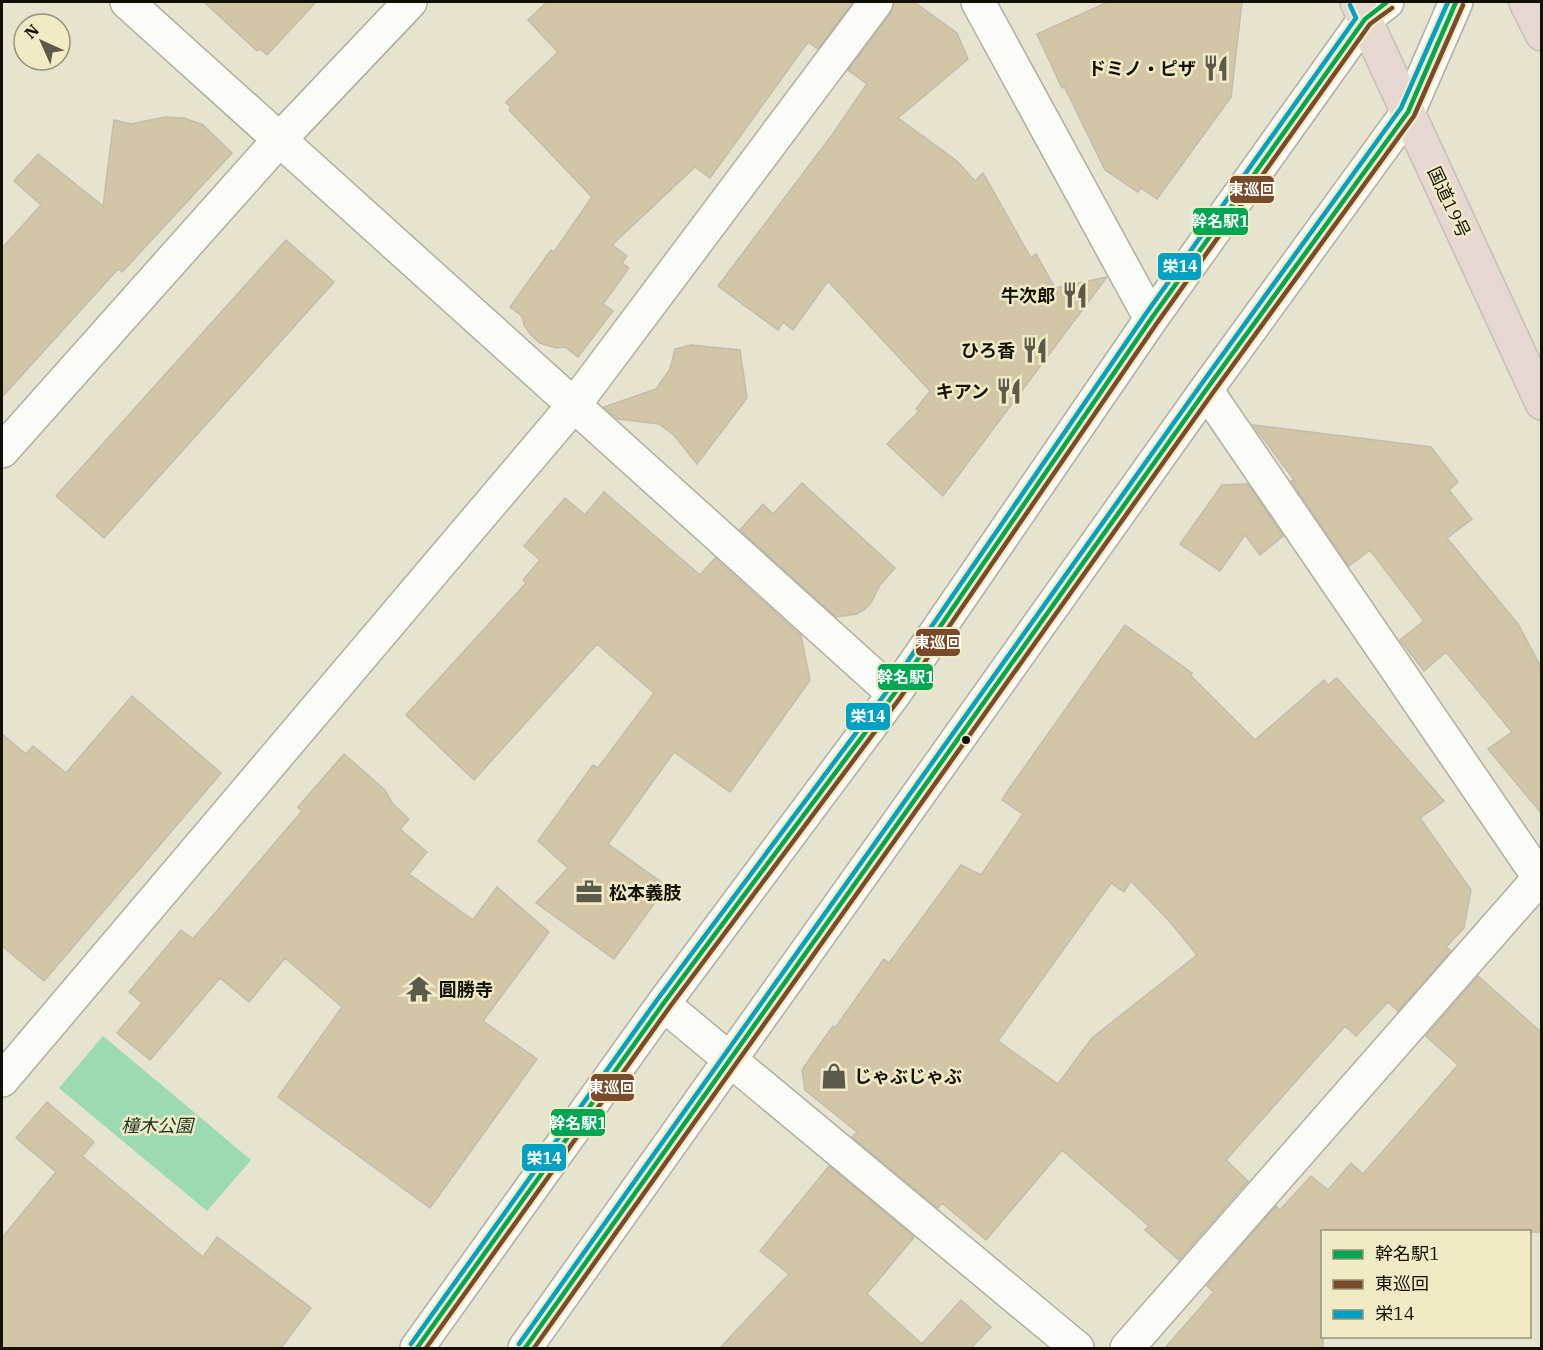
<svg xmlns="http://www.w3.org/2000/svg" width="1543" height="1350" font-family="'IBM Plex Serif','Noto Sans JP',serif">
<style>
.green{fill:#9bdab3}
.building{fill:#d3c6a6;stroke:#c1bcad;stroke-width:1.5;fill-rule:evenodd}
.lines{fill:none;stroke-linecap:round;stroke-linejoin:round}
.minor-casing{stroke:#b0ae9e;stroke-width:36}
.highway-casing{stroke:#c2c0b7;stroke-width:36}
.minor{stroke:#fbfbf8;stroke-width:33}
.highway{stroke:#e6d8d1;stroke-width:33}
.bus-1-casing{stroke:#f0ebc5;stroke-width:9}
.bus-2-casing{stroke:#f0ebc5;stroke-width:9}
.bus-3-casing{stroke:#f0ebc5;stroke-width:9}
.bus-1{stroke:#00a651;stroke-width:4.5}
.bus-2{stroke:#7a4b2a;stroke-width:4.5}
.bus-3{stroke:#01a1c4;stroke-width:4.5}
.bus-dot{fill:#121004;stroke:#f0ebc5;stroke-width:2}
.labels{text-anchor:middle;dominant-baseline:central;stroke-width:5;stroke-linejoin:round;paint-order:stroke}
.poi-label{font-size:18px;font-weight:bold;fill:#121004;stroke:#f0ebc5;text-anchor:end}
.street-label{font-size:18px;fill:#121004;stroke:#f0ebc5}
.park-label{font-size:18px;font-style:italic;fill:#1c3227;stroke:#f0ebc5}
.line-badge{stroke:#f0ebc5;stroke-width:2}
.badge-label{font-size:16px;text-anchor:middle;font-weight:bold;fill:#fff}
</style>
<rect width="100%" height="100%" fill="#e6e3cf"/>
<!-- green -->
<path class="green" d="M 103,1036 L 251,1160 L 207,1211 L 59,1088 Z"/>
<!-- building -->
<path class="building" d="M 204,2 L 316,2 L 267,55 L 260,49 L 257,51 Z
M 547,2 L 853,2 L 818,49 L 808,42 L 710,178 L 695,167 L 612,245 L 627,256 L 622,263 L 629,268 L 603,304 L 613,311 L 578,357 L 565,347 L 556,348 L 540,343 L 531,335 L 524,325 L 522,316 L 510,307 L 551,250 L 554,252 L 592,197 L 509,110 L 511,108 L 506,102 L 558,52 L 528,20 Z
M 894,2 L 914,2 L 957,33 L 968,59 L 898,118 L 957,161 L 975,181 L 983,173 L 1031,258 L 1036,254 L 1055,288 L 1107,277 L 943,496 L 887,444 L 919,411 L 916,409 L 930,391 L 828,281 L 793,330 L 783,322 L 778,330 L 718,286 L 832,135 L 867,84 L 848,70 L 891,13 Z
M 1108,2 L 1242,2 L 1231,97 L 1157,199 L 1141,188 L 1138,192 L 1105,170 L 1064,86 L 1062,88 L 1037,34 Z
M 165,117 L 184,118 L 203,125 L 232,153 L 122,272 L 118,269 L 2,397 L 2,248 L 41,205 L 14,181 L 38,154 L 103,206 L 114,120 L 131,124 Z
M 286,240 L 334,282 L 104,538 L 56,496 Z
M 691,345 L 740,350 L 747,398 L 697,464 L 674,435 L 659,424 L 618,419 L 604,407 L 656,389 L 670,369 L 675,349 Z
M 1253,425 L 1431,447 L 1458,482 L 1449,490 L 1472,519 L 1447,538 L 1518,624 L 1542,669 L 1542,814 L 1488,749 L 1512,732 L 1446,652 L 1424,671 L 1400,640 L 1424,621 L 1370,550 L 1349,566 L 1291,481 L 1295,481 Z
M 802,483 L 895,568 L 880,585 L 871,603 L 864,610 L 856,614 L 836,617 L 740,530 L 763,504 L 773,514 Z
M 1248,484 L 1283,536 L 1260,555 L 1245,535 L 1220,571 L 1180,544 L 1222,485 Z
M 604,492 L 700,575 L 715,558 L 801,636 L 810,680 L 730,792 L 674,752 L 608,844 L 667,886 L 614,959 L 536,903 L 568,868 L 538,841 L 593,765 L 598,768 L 654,693 L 597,644 L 474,780 L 406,715 L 526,583 L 523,580 L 540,560 L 524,546 L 565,498 L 585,515 Z
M 1125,625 L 1192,673 L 1191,676 L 1255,740 L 1324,680 L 1328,685 L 1337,678 L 1444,801 L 1420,818 L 1471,890 L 1464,928 L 1446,947 L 1451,951 L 1398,1011 L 1388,1002 L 1356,1036 L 1345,1026 L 1226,1160 L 1248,1181 L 1179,1260 L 1145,1230 L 1149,1226 L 1062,1150 L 986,1240 L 942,1203 L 938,1208 L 852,1137 L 857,1132 L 805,1090 L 802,1070 L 833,1026 L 835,1028 L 884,959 L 889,963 L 961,865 L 981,875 L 1023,814 L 1002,800 L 1009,789 ZM 1131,881 L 1171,923 L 1197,955 L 1092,1038 L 1058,1084 L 998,1041 L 1111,883 L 1124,892 Z
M 132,696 L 221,773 L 44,981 L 2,946 L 2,734 L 26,754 L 33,746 L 66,773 Z
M 344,754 L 385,790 L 393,804 L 409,819 L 400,829 L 427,852 L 409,874 L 473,920 L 497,887 L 549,932 L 483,1021 L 537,1059 L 430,1208 L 278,1097 L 342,1007 L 285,958 L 249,1002 L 220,978 L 150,1060 L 117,1033 L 142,1003 L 129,992 L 181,930 L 193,939 L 302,811 L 298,807 Z
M 1478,976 L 1542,1033 L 1542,1232 L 1323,1232 L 1323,1348 L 1165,1348 L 1214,1292 L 1207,1286 L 1276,1206 L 1280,1210 L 1311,1176 L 1328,1190 L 1351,1163 L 1363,1174 L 1458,1065 L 1426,1036 Z
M 47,1102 L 94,1142 L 82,1156 L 203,1257 L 217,1237 L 311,1308 L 281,1348 L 2,1348 L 2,1238 L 56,1172 L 16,1138 Z
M 829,1166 L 914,1237 L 867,1294 L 922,1344 L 961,1300 L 991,1327 L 971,1348 L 720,1348 L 789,1274 L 760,1251 Z"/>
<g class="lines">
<!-- minor casing -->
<g class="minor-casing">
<path id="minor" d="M 127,2 L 894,694
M 978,2 L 1151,319
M 1206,390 L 1539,877
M 2,451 L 279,140 L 410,2
M 663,1004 L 1077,1348
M 2,1080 L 574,405 L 876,2
M 417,1348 L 663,1004 L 894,694 L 1151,319 L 1365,19 L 1387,2
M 525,1348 L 1206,390 L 1408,112 L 1456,2
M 1127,1348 L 1542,875"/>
</g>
<!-- highway casing -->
<g class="highway-casing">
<path id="highway" d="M 1357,2 L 1542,403
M 1526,2 L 1542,34"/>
</g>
<!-- minor -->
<use href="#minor" class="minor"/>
<!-- highway -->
<use href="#highway" class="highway"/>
<!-- bus-1 casing -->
<g class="bus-1-casing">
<path id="bus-1" d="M 417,1348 L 663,1004 L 894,694 L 1151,319 L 1365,19 L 1387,2
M 525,1348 L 1206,390 L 1408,112 L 1456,2"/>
</g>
<!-- bus-2 casing -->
<g class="bus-2-casing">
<path id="bus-2" d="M 426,1348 L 669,1008 L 900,698 L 1157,323 L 1370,24 L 1392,8
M 534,1348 L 1212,394 L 1414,116 L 1463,5"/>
</g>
<!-- bus-3 casing -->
<g class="bus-3-casing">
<path id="bus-3" d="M 411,1344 L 657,1000 L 888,690 L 1145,315 L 1356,18 L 1350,5
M 519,1344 L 1200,386 L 1401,108 L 1448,2"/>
</g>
<!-- bus-1 -->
<use href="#bus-1" class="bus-1"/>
<!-- bus-2 -->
<use href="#bus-2" class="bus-2"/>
<!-- bus-3 -->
<use href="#bus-3" class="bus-3"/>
</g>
<!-- icons -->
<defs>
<g id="restaurant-bare" transform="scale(2.07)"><path d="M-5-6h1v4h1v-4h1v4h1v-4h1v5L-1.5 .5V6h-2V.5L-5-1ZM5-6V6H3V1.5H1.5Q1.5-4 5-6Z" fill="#5c5a4b" stroke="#f0ebc5" stroke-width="2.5" paint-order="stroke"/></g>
<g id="office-bare" transform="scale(2.07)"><path d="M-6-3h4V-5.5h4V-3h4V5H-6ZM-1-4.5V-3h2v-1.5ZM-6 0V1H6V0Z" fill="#5c5a4b" stroke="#f0ebc5" stroke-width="2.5" paint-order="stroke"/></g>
<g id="temple-bare" transform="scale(2.07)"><path d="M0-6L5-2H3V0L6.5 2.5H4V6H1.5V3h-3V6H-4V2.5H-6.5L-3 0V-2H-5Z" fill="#5c5a4b" stroke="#f0ebc5" stroke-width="2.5" paint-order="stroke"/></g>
<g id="shop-bare" transform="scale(2.07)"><path d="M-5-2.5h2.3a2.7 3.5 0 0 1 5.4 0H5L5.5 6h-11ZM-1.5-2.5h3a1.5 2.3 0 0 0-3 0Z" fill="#5c5a4b" stroke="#f0ebc5" stroke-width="2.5" paint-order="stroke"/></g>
</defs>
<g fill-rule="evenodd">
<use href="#restaurant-bare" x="1216" y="68"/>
<use href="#restaurant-bare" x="1075" y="295"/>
<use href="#restaurant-bare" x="1035" y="350"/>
<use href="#restaurant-bare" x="1009" y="391"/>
<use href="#office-bare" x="589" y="892"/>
<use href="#temple-bare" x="419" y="989"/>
<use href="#shop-bare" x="834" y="1076"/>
</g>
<!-- markers -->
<circle class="bus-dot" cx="966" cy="740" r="5"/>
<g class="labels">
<!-- poi labels -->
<g class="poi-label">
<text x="1196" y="68">ドミノ・ピザ</text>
<text x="1055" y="295">牛次郎</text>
<text x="1015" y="350">ひろ香</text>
<text x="989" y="391">キアン</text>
<text x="609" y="892" text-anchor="start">松本義肢</text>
<text x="439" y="989" text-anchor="start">圓勝寺</text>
<text x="854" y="1076" text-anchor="start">じゃぶじゃぶ</text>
</g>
<!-- street labels -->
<g class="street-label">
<text transform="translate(1449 202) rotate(65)">国道19号</text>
</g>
<!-- park labels -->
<g class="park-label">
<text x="157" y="1125">橦木公園</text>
</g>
</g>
<g class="line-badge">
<rect x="1229" y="175" width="46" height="29" rx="6" fill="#7a4b2a"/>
<rect x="1192" y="207" width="57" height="29" rx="6" fill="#00a651"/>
<rect x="1157" y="252" width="45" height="29" rx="6" fill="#01a1c4"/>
<rect x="915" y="628" width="46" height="29" rx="6" fill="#7a4b2a"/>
<rect x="877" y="663" width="57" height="28" rx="6" fill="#00a651"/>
<rect x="845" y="702" width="46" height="29" rx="6" fill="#01a1c4"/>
<rect x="590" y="1073" width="45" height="29" rx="6" fill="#7a4b2a"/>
<rect x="550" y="1108" width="56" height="29" rx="6" fill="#00a651"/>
<rect x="521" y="1143" width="46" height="29" rx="6" fill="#01a1c4"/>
</g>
<g class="badge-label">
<text x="1252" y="195">東巡回</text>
<text x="1220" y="227">幹名駅1</text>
<text x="1180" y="272">栄14</text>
<text x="938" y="648">東巡回</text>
<text x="906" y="683">幹名駅1</text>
<text x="868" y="722">栄14</text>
<text x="612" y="1093">東巡回</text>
<text x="578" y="1129">幹名駅1</text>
<text x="544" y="1164">栄14</text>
</g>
<!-- border -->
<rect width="1543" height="1350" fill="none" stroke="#121004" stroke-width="6"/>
<!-- legend -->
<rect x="1321" y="1230" width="210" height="108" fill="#f0ebc5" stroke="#979378" stroke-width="1.5"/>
<rect x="1333" y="1250" width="30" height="9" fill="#00a651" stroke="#979378" stroke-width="1.5"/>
<text x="1375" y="1260" font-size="18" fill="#121004">幹名駅1</text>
<rect x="1333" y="1280" width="30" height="9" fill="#7a4b2a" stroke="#979378" stroke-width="1.5"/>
<text x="1375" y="1290" font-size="18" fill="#121004">東巡回</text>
<rect x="1333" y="1310" width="30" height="9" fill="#01a1c4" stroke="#979378" stroke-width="1.5"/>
<text x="1375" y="1320" font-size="18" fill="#121004">栄14</text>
<!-- north arrow -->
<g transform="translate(42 42) rotate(315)"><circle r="28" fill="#f0ebc5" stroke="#979378" stroke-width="1.5"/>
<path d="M0-4.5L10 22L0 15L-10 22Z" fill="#5c5a4b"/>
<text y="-9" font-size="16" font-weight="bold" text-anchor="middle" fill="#121004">N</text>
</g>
</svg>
